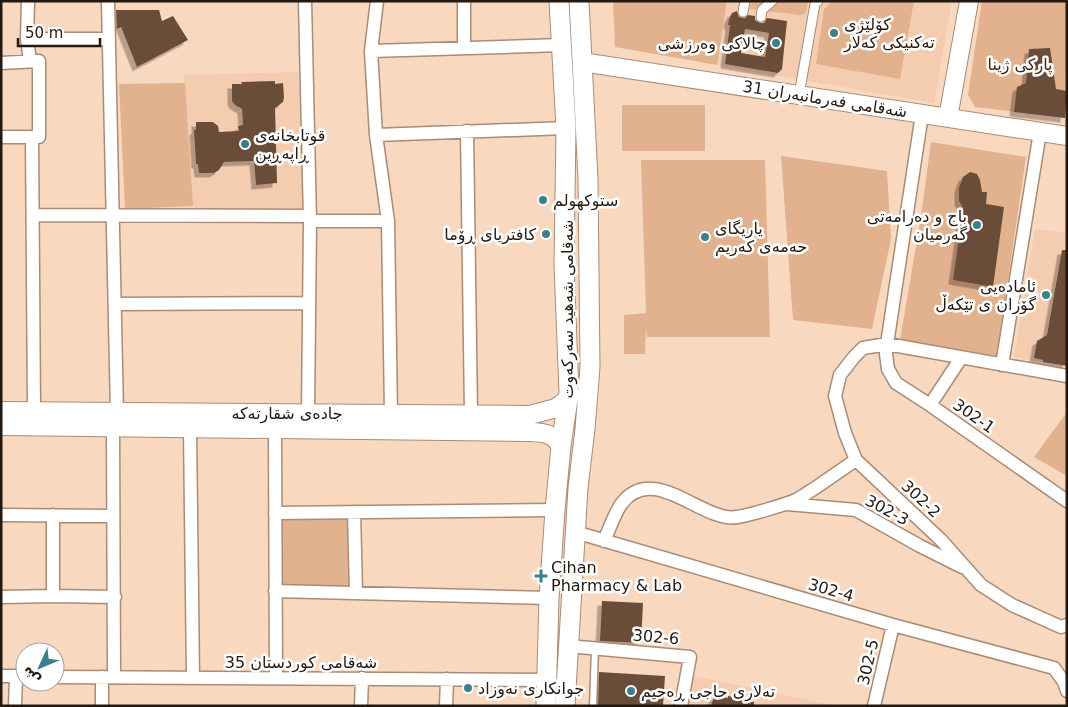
<svg xmlns="http://www.w3.org/2000/svg" width="1068" height="707" font-family="'DejaVu Sans',Cairo,sans-serif">
<style>
.built{fill:#f4ccb0}
.green{fill:#e2b18d}
.building{fill:#694e39;fill-rule:evenodd;filter:url(#shadow)}
.lines{fill:none;stroke-linecap:round;stroke-linejoin:round}
.service-casing{stroke:#aa8b75;stroke-width:9}
.pedestrian-casing{stroke:#aa8b75;stroke-width:11}
.minor-casing{stroke:#aa8b75;stroke-width:15}
.secondary-casing{stroke:#aa8b75;stroke-width:20}
.primary-casing{stroke:#aa8b75;stroke-width:21}
.service{stroke:#fff;stroke-width:6}
.pedestrian{stroke:#fff;stroke-width:9}
.minor{stroke:#fff;stroke-width:12}
.secondary{stroke:#fff;stroke-width:18}
.primary{stroke:#fff;stroke-width:19}
.poi-dot{fill:#39808a;stroke:#fff;stroke-width:2}
.labels{text-anchor:middle;dominant-baseline:central;stroke-width:5;stroke-linejoin:round;paint-order:stroke}
.poi-label{font-size:16px;fill:#241910;stroke:#fff;text-anchor:start}
.park-label{font-size:16px;fill:#44260d;stroke:#fff}
.street-label{font-size:16px;fill:#241910;stroke:#fff}
</style>
<defs>
<filter id="shadow"><feDropShadow dx="-4.5" dy="4.5" stdDeviation="0" flood-color="#0004"/></filter>
</defs>
<rect width="100%" height="100%" fill="#f9d8c0"/>
<!-- built -->
<path class="built" d="M 727,1 L 952,1 L 934,103 L 717,65 Z
M 298,72 L 305,213 L 193,214 L 184,75 Z
M 1035,229 L 1067,233 L 1067,367 L 1014,357 Z
M 694,676 L 837,706 L 688,706 Z"/>
<!-- green -->
<path class="green" d="M 613,1 L 727,1 L 717,65 L 615,47 Z
M 733,1 L 808,1 L 806,13 L 801,15 L 750,9 L 751,1 Z
M 832,1 L 914,1 L 900,79 L 816,64 L 824,9 Z
M 982,1 L 1067,1 L 1065,118 L 975,107 L 968,95 Z
M 185,83 L 193,206 L 125,209 L 119,84 Z
M 622,105 L 705,105 L 705,151 L 622,151 Z
M 931,142 L 1026,157 L 997,356 L 900,340 L 921,217 Z
M 781,156 L 887,171 L 891,239 L 872,329 L 793,320 Z
M 641,160 L 765,160 L 770,337 L 647,337 L 646,329 L 645,354 L 624,354 L 624,315 L 646,313 Z
M 1067,412 L 1067,476 L 1034,457 Z
M 282,519 L 348,519 L 349,586 L 283,586 Z"/>
<!-- building -->
<path class="building" d="M 116,10 L 159,10 L 162,21 L 173,16 L 188,40 L 137,67 L 121,27 L 117,29 Z
M 737,11 L 739,17 L 745,18 L 748,15 L 755,16 L 755,20 L 760,23 L 764,23 L 767,18 L 787,21 L 782,69 L 778,73 L 725,64 L 730,25 L 728,25 L 729,19 L 732,13 ZM 745,29 L 769,33 L 765,57 L 741,53 Z
M 1050,48 L 1056,89 L 1067,91 L 1065,118 L 1014,112 L 1017,87 L 1026,83 L 1029,49 Z
M 275,81 L 275,84 L 283,83 L 284,97 L 283,102 L 275,108 L 277,183 L 256,185 L 254,161 L 224,162 L 219,170 L 214,173 L 199,173 L 198,164 L 196,164 L 194,130 L 196,130 L 196,122 L 213,122 L 218,126 L 219,132 L 239,131 L 238,126 L 243,125 L 242,109 L 235,105 L 232,101 L 232,84 L 242,84 L 241,82 Z
M 970,172 L 977,174 L 980,180 L 982,192 L 987,192 L 986,204 L 1004,207 L 993,287 L 953,280 L 963,208 L 959,201 L 959,188 L 963,177 Z
M 1062,250 L 1067,250 L 1067,366 L 1043,362 L 1043,360 L 1034,358 L 1037,341 L 1047,335 Z
M 602,601 L 643,603 L 641,643 L 600,641 Z
M 599,672 L 665,676 L 663,706 L 598,706 Z
M 714,696 L 728,698 L 728,696 L 754,702 L 754,706 L 711,706 Z"/>
<g class="lines">
<!-- service casing -->
<g class="service-casing">
<path id="service" d="M 593,706 L 595,648"/>
</g>
<!-- pedestrian casing -->
<g class="pedestrian-casing">
<path id="pedestrian" d="M 743,12 L 745,1
M 761,17 L 762,10 L 772,1
M 799,95 L 815,4 L 818,1"/>
</g>
<!-- minor casing -->
<g class="minor-casing">
<path id="minor" d="M 28,1 L 27,39 L 30,61
M 108,1 L 117,412
M 305,1 L 310,221 L 308,414
M 377,1 L 371,51 L 376,135 L 388,221 L 391,413
M 464,1 L 464,48
M 27,39 L 109,39
M 371,51 L 562,45
M 1,63 L 39,61 L 39,137 L 1,137
M 922,114 L 887,344 L 886,354 L 888,369 L 896,383 L 930,405 L 1067,501
M 467,131 L 471,414
M 376,135 L 566,128
M 32,137 L 34,411
M 33,215 L 309,216
M 310,221 L 388,221
M 115,304 L 309,303
M 1002,365 L 1040,132
M 1067,376 L 887,344 L 863,348 L 854,357 L 840,375 L 835,396 L 845,433 L 856,460 L 941,540 L 981,585 L 1012,605 L 1061,627 L 1067,625
M 930,405 L 961,358
M 113,428 L 114,677
M 275,428 L 276,678
M 190,429 L 193,677
M 787,504 L 856,510 L 920,546 L 962,567
M 354,512 L 356,593
M 275,513 L 555,510
M 1,515 L 113,516
M 575,532 L 893,625 L 1054,668 L 1064,682 L 1067,691
M 604,541 C 609,530 615,512 622,503 C 654,462 703,523 737,517 C 750,515 784,505 796,500 C 817,488 836,473 856,460
M 275,591 L 549,598
M 53,596 L 53,515
M 1,597 L 53,596 L 115,597
M 568,646 L 690,657 L 681,706
M 1,676 L 25,676
M 55,677 L 547,680
M 15,706 L 16,676
M 102,706 L 102,677
M 361,706 L 362,678
M 446,706 L 447,679
M 874,706 L 893,625"/>
</g>
<!-- secondary casing -->
<g class="secondary-casing">
<path id="secondary" d="M 582,62 L 1067,136
M 948,118 L 969,1
M 1,411 L 530,415 L 556,408 L 569,398
M 1,426 C 178,429 354,430 530,432 C 546,433 552,433 561,446"/>
</g>
<!-- primary casing -->
<g class="primary-casing">
<path id="primary" d="M 546,706 L 549,598 L 555,510 L 561,446 L 569,392 L 564,265 L 566,128 L 559,1
M 565,706 L 578,488 L 585,429 L 590,367 L 588,179 L 579,1"/>
</g>
<!-- service -->
<use href="#service" class="service"/>
<!-- pedestrian -->
<use href="#pedestrian" class="pedestrian"/>
<!-- minor -->
<use href="#minor" class="minor"/>
<!-- secondary -->
<use href="#secondary" class="secondary"/>
<!-- primary -->
<use href="#primary" class="primary"/>
</g>
<!-- markers -->
<g class="poi-dot">
<circle cx="834" cy="33" r="5"/>
<circle cx="776" cy="43" r="5"/>
<circle cx="245" cy="144" r="5"/>
<circle cx="543" cy="200" r="5"/>
<circle cx="977" cy="225" r="5"/>
<circle cx="546" cy="234" r="5"/>
<circle cx="705" cy="237" r="5"/>
<circle cx="1046" cy="295" r="5"/>
<path d="M538.5 568.5h5v5h5v5h-5v5h-5v-5h-5v-5h5z"/>
<circle cx="468" cy="688" r="5"/>
<circle cx="631" cy="691" r="5"/>
</g>
<g class="labels">
<!-- poi labels -->
<g class="poi-label">
<text x="844" y="24">کۆلێژی<tspan x="844" dy="18">تەکنیکی کەلار</tspan></text>
<text x="766" y="43" text-anchor="end">چالاکی وەرزشی</text>
<text x="255" y="135">قوتابخانەی<tspan x="255" dy="18">ڕاپەڕین</tspan></text>
<text x="553" y="200">ستوكهولم</text>
<text x="967" y="216" text-anchor="end">باج و دەرامەتی<tspan x="967" dy="18">گەرمیان</tspan></text>
<text x="715" y="228">یاریگای<tspan x="715" dy="18">‌حەمەی کەریم</tspan></text>
<text x="536" y="234" text-anchor="end">کافتریای ڕۆما</text>
<text x="1036" y="286" text-anchor="end">ئامادەیی<tspan x="1036" dy="18">گۆران ی تێکەڵ</tspan></text>
<text x="551" y="567">Cihan<tspan x="551" dy="18">Pharmacy &amp; Lab</tspan></text>
<text x="478" y="688">جوانکاری نەوزاد</text>
<text x="641" y="691">تەلاری حاجی ڕەحیم</text>
</g>
<!-- park labels -->
<g class="park-label">
<text x="1020" y="64">پارکی ژینا</text>
</g>
<!-- street labels -->
<g class="street-label">
<text transform="translate(825 99) rotate(9)">شەقامی فەرمانبەران 31</text>
<text transform="translate(567 309) rotate(-90)">شەقامی شەهید سەرکەوت</text>
<text x="287" y="413">جادەی شقارتەکە</text>
<text transform="translate(974 416) rotate(35)">302-1</text>
<text transform="translate(921 499) rotate(43)">302-2</text>
<text transform="translate(887 510) rotate(28)">302-3</text>
<text transform="translate(831 590) rotate(16)">302-4</text>
<text transform="translate(656 637) rotate(5)">302-6</text>
<text x="301" y="662">شەقامی کوردستان 35</text>
<text transform="translate(868 662) rotate(-77)">302-5</text>
</g>
</g>
<!-- border -->
<rect width="1068" height="707" fill="none" stroke="#241910" stroke-width="5"/>
<!-- north arrow -->
<g transform="translate(40 667) rotate(226)"><circle r="24" fill="#ffffff" stroke="#a7a39f"/>
<path d="M0-4L9 19L0 12L-9 19Z" fill="#39808a"/>
<text y="-8" font-size="14" font-weight="bold" text-anchor="middle" fill="#241910">ش</text>
</g>
<!-- scale -->
<path d="M18 38v8h82v-8" fill="none" stroke="#241910" stroke-width="2.5"/>
<text x="25" y="38" font-size="15" fill="#241910" stroke="#ffffff" stroke-width="4" paint-order="stroke">50 m</text>
</svg>
